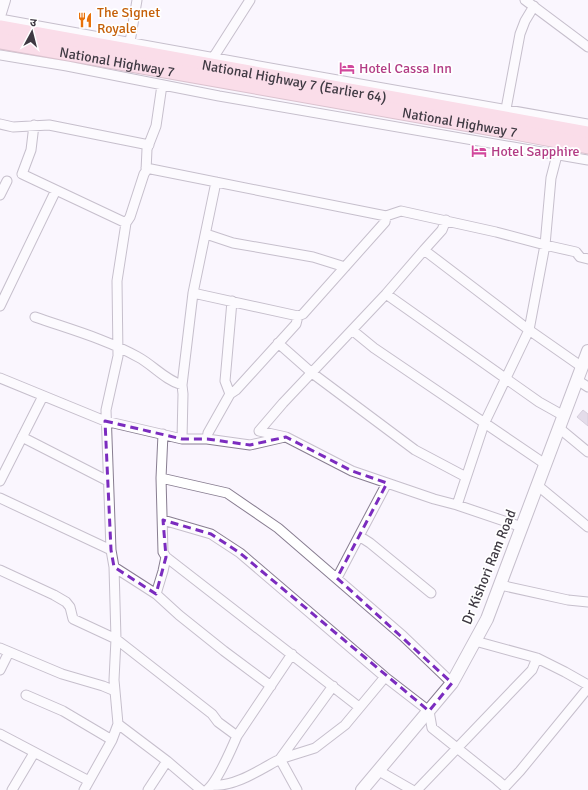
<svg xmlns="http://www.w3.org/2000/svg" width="588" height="790" font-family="Signika,'Noto Sans Devanagari',sans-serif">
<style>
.building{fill:#c9bcd3;stroke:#ab9fb4}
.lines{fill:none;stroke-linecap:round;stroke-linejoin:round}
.minor-casing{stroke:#887d91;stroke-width:11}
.tertiary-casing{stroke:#887d91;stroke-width:14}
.trunk-casing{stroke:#b78597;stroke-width:17}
.minor{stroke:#fff;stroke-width:9}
.tertiary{stroke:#fff;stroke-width:12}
.trunk{stroke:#fabed0;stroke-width:15}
.marked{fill:none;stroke:#7b2cbf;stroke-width:3;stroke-dasharray:8 5;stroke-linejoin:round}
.labels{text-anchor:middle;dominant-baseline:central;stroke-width:3.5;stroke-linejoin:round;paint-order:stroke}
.food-label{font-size:14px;fill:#c56008;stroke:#fff;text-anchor:start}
.street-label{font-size:14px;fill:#3e3942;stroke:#fff}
.hotel-label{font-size:14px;fill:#b23c85;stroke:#fff;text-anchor:start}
</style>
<rect width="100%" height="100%" fill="#faf5fe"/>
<!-- building -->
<path class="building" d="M 583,410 L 588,414 L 588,426 L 577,417 Z"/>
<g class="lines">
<!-- minor casing -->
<g class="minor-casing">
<path id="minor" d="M 525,0 L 588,47
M 0,19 L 326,78 L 588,124
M 129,48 L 137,0
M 0,55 L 67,66 L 219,96 L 588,160
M 213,58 L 250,0
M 506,109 L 520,34 L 525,21 L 534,6
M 0,124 L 13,127 L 49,125 L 149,145
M 34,125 L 31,150 L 22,174 L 126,223
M 146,168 L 386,216 L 401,211 L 496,232 L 545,245 L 576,252 L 580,257 L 588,259
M 0,195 L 7,181
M 446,220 L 442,230 L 424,250 L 529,330 L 582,367
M 206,234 L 233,243 L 313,257 L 345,267
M 424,250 L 386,294 L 283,403 L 259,431 L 286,437 L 352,471 L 434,499 L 457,505 L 522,527
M 193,293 L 298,316 L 303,314 L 385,222 L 386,216
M 386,294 L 539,402 L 564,416
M 0,306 L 56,190
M 35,317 C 69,329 106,339 138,357 C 153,365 165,380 182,385
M 352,330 L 374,348 L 545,464
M 278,343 L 312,373 L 415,450 L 466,477
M 0,378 L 105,421 L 182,439 L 207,439 L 250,445 L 285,437
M 577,380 L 588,387
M 230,394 L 225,381 L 232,301
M 559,428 L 588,452
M 163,434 L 161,478 L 163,552 L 166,557 L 359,707
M 22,437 L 108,481
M 182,439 L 183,394 L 182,385 L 193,293 L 216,182
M 207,439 L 208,433 L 230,394 L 236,390 L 296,324 L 298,316
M 161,478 L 227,493 L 278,528 L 403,636 L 452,683
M 0,481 L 43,396
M 537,485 L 588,527
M 0,498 L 111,550
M 457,505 L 484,424 L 529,330 L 545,245 L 551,178 L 557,155
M 163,520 L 211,534 L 240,553 L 385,677 L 429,711 L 432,728 L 497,780 L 505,787 L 520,771 L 588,688
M 359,536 L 387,483
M 114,567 L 156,594 L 179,615 L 224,651 L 271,686
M 0,570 L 54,595 L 66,602 L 70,607 L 73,619 L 116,639 L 212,714 L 218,722 L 237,736 C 231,750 217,782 207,790
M 337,578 L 359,536 L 370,543 L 431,593
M 500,585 L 568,600 L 588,602
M 156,594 L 163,571 L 166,557
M 475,641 L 537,658 L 565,672 L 588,685
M 0,648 L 62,674 L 103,686 L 115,691
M 0,670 L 9,652
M 26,695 L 63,711 L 112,740 L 118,724 L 114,680 L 116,639 L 114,567 L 111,550 L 106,410 L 118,356 L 117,281 L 126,223 L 130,217 L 144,174 L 146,171 L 147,149 L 156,126 L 162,85
M 118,724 L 167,761
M 0,734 L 89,781
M 237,736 L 292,654
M 280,759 L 315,748 L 345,725 L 385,677
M 280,759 L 333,686
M 379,771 L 412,790
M 214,785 C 235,787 261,769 280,759 L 297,790
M 12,790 L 34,753
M 84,790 L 112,740
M 148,790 L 167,761 L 201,790
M 417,790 L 532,670 L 537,658"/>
</g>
<!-- tertiary casing -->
<g class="tertiary-casing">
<path id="tertiary" d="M 0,13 L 4,0
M 362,790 L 452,683 L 487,619 L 588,351"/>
</g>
<!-- trunk casing -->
<g class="trunk-casing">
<g id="trunk">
<path id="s1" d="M 0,28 L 588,134"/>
<path id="s2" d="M 0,41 L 515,132 L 588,146"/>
</g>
</g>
<!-- minor -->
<use href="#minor" class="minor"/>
<!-- tertiary -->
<use href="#tertiary" class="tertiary"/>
<!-- trunk -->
<use href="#trunk" class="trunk"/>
</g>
<!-- marked area -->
<path d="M0 0H588V790H0ZM 105,421 L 182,439 L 207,439 L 250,445 L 286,437 L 352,471 L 387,483 L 337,578 L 452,683 L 429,711 L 240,553 L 211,534 L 163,520 L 166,557 L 156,594 L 114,567 L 111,550 Z" fill="#faf5fe" fill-opacity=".55" fill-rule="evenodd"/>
<path class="marked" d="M 105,421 L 182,439 L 207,439 L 250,445 L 286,437 L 352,471 L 387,483 L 337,578 L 452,683 L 429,711 L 240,553 L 211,534 L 163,520 L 166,557 L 156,594 L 114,567 L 111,550 Z"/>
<!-- icons -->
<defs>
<g id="restaurant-bare" transform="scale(1.2)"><path d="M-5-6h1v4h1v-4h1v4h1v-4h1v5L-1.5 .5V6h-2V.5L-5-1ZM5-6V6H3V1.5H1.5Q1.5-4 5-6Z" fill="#e8710a" stroke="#fff" stroke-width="2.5" paint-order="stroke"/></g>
<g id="hotel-bare" transform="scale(1.2)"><path d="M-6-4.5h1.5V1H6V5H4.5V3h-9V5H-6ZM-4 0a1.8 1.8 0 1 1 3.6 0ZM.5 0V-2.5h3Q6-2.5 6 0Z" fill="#d1479c" stroke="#fff" stroke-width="2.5" paint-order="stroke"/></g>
</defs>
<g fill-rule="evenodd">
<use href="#restaurant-bare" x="85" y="20"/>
<use href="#hotel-bare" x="347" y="68"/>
<use href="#hotel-bare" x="479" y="151"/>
</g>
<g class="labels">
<!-- food labels -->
<g class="food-label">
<text x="97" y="12">The Signet<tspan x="97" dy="16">Royale</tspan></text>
</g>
<!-- street labels -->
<g class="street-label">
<text stroke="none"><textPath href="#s2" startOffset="119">National Highway 7</textPath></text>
<text stroke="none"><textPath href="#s1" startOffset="299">National Highway 7 (Earlier 64)</textPath></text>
<text stroke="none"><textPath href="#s2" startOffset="467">National Highway 7</textPath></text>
<text transform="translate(489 567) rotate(-68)">Dr Kishori Ram Road</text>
</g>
<!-- hotel labels -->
<g class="hotel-label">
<text x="359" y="68">Hotel Cassa Inn</text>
<text x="491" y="151">Hotel Sapphire</text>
</g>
</g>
<!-- north arrow -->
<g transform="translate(32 32) rotate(7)" stroke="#ffffff" stroke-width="3" paint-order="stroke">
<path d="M0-3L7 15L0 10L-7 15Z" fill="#3e3942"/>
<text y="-6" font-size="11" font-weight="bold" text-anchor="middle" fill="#3e3942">उ</text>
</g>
</svg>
